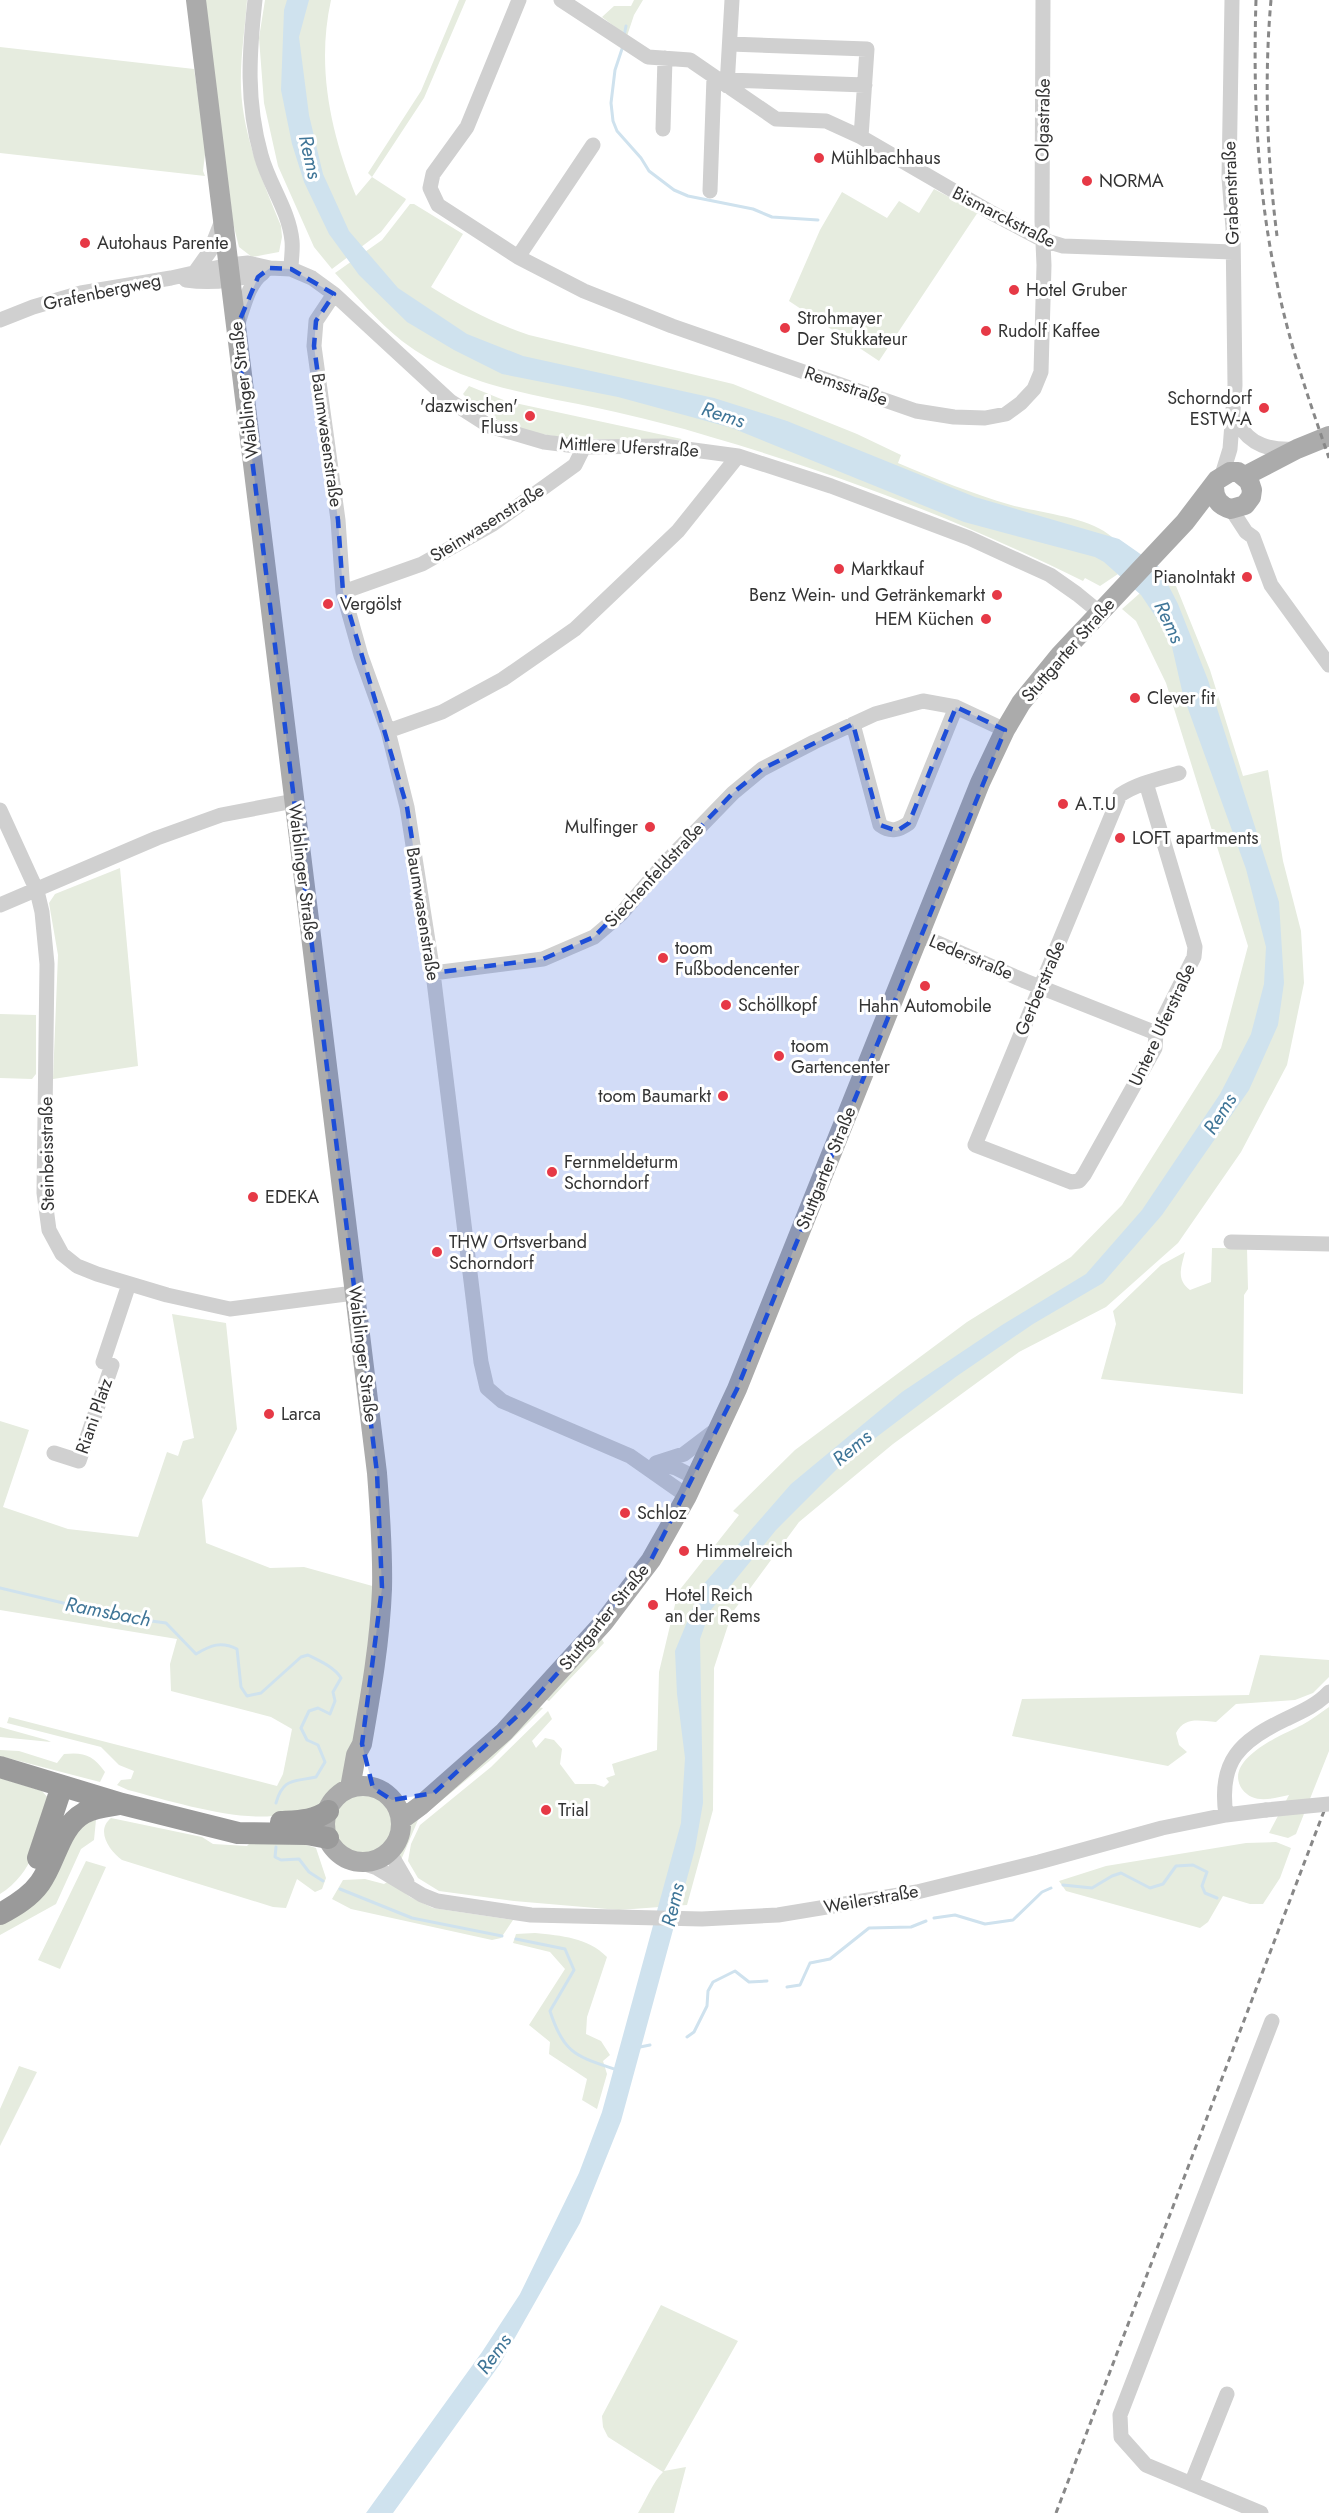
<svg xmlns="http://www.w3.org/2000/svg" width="1329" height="2513" font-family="Jost,sans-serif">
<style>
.green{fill:#e6ecdf}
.water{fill:#cfe2ee}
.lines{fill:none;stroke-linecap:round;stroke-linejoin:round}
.stream{stroke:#cfe2ee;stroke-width:3}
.minor{stroke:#d0d0d0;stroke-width:15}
.major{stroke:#ababab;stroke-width:20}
.highway{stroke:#9a9a9a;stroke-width:22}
.rail{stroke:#888;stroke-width:3;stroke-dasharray:6 4.5;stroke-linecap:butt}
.minor-bridge{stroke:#d0d0d0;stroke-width:15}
.marked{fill:#1d4ed8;fill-opacity:0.2;stroke:#1d4ed8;stroke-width:4.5;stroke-dasharray:12 8;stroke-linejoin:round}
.poi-dot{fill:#e63946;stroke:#fff;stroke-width:2}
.labels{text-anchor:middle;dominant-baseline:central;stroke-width:6;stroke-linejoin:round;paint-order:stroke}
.street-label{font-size:18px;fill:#333;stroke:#fff}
.poi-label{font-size:18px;fill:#333;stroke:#fff;text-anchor:start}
.water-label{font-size:20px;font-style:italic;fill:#3f7597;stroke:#fff}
</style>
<rect width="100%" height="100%" fill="#fff"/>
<!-- green -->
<path class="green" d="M 205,0 L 247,0 C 245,30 240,58 241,88 C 243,137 263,182 281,226 L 282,237 L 279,252 L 252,257 L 239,247 L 233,223 Z
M 265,0 L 331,0 C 316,68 331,133 356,196 L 372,177 L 368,173 L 421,91 L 459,0 L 466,0 L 424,98 L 372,177 L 406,199 L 405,201 L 381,232 L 332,269 L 314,247 L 278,166 L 264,103 L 259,38 Z
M 634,0 L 643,0 L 634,15 L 627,36 L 602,17 L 614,6 L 631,6 Z
M 0,47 L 194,69 L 206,146 L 203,171 L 205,176 L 0,153 Z
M 934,189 L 978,212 L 879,361 L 789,301 L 820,230 L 842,192 L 887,218 L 899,201 L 919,213 Z
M 410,204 L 414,204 L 463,234 L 431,287 C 463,307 493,323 529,335 L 733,384 L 857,434 L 901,455 L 898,463 C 936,479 973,494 1011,505 C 1040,513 1090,517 1112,537 L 1112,568 L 1118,574 L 1100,586 L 1085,578 L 1083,581 C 964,522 839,474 711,437 C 676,426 638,417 602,409 C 531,394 461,386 402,341 C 377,321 356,296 335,273 L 382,240 Z
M 469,386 L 506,401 L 691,441 C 616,434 520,455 463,394 Z
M 1165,571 L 1176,586 L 1210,670 L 1243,776 L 1268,770 L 1283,861 L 1301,931 L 1304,983 L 1287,1065 L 1241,1152 L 1178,1243 L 1106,1307 L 1019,1352 L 893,1444 L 799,1522 L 732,1613 L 714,1668 L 713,1810 L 687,1905 L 619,1910 L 514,1901 L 439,1891 L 418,1878 L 408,1861 L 411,1844 L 420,1825 L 491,1767 L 548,1711 L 552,1719 L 532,1741 L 536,1748 L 545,1738 L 554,1740 L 562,1749 L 560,1764 L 575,1784 L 595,1784 L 604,1787 L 609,1782 L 606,1778 L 615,1775 L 612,1764 L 657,1750 L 659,1672 L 678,1592 L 739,1515 L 733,1511 L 795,1450 L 967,1322 L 1071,1257 L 1122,1205 L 1221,1048 L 1248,946 L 1166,683 L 1136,621 L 1122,609 Z
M 120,868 L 138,1066 L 53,1079 L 58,955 L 49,903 L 55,894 Z
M 0,1014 L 36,1015 L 36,1074 L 32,1079 L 0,1078 Z
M 1212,1248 L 1247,1248 L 1248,1289 L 1244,1295 L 1243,1394 L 1101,1379 L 1116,1324 L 1113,1311 L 1161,1265 L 1185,1252 C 1181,1268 1176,1279 1190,1290 L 1211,1282 Z
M 172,1314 L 226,1323 L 237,1429 L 202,1500 L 206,1543 L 270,1568 L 304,1567 L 376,1587 L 375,1620 L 348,1779 L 333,1793 L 323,1807 C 307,1810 290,1814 273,1816 C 231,1820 170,1801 128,1790 L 117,1785 L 121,1780 L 131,1779 L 134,1771 L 119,1765 L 101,1747 L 7,1723 L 9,1717 L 277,1786 L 283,1774 L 292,1729 L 271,1717 L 171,1691 L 170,1664 L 177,1639 L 0,1610 L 0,1421 L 29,1430 L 3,1507 L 68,1529 L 138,1537 L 167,1452 L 178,1456 L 183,1441 L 194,1438 Z
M 601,1638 L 604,1643 L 549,1701 L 547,1700 L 546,1698 Z
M 1260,1655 L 1329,1660 L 1329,1677 L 1313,1693 L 1295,1700 L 1236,1704 L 1216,1722 C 1200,1721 1185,1716 1176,1733 L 1179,1745 L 1187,1752 L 1168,1766 L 1012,1736 L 1022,1699 L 1249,1695 Z
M 537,1707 L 543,1708 L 493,1758 L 418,1820 L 401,1860 L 398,1858 L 408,1825 Z
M 1329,1707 L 1329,1751 L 1296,1834 L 1288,1838 L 1269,1833 L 1289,1795 C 1273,1798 1254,1805 1242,1789 C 1222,1759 1284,1734 1302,1725 C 1311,1720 1320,1713 1329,1707 Z
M 0,1727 L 47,1740 L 51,1742 L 0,1737 Z
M 0,1750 L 19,1751 L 57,1763 L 64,1754 C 84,1752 93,1755 105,1772 L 100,1782 L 0,1756 Z
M 0,1778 L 42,1791 L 50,1800 C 40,1836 34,1873 0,1894 Z
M331 1824a32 32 0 1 1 64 0a32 32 0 1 1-64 0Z
M 111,1818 L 202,1837 L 213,1844 L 247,1846 L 251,1842 L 297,1842 L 316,1848 L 326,1878 L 322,1889 L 315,1892 L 297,1879 L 286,1908 L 273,1907 L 122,1860 C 110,1851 95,1831 111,1818 Z
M 96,1820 L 94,1840 L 81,1849 L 56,1904 L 0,1935 L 0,1923 L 81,1823 Z
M 1276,1842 L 1291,1848 L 1280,1878 L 1263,1904 L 1250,1904 L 1223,1896 L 1208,1922 L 1200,1928 L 1066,1891 L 1059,1881 L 1106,1866 L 1246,1843 Z
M 86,1861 L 106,1867 L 60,1969 L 38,1960 Z
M 365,1879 L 384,1884 L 389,1881 L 410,1897 L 433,1908 L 513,1920 L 501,1938 L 492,1940 L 351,1909 L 332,1899 L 343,1880 Z
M 535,1933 C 562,1936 587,1937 607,1957 L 587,2017 L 586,2034 L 601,2041 L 610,2055 L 603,2061 L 607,2074 L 597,2109 L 582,2100 L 587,2079 L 549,2054 L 550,2042 L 529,2025 L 565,1969 L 550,1952 L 513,1943 L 516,1934 Z
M 19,2066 L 37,2072 L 0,2146 L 0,2109 Z
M 661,2305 L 738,2341 L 664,2471 L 686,2467 L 674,2513 L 638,2513 C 646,2500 653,2482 663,2472 L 608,2437 L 603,2427 L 602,2416 Z"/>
<!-- water -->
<path class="water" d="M 287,0 L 309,0 L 299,37 L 309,115 L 323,174 L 349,231 L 398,288 L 467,334 L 523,356 L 714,398 L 787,421 L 975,497 L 1119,539 L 1159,567 L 1178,604 L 1208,680 L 1279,902 L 1284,983 L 1278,1025 L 1249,1090 L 1162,1215 L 1103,1283 L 1033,1324 L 957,1376 L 845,1461 L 776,1530 L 710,1611 L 700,1639 L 703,1803 L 695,1849 L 621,2121 L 580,2223 L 500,2364 L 393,2513 L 366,2513 L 482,2352 L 520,2294 L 579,2173 L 602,2112 L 681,1823 L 685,1758 L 677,1694 L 675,1651 L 702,1586 L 791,1484 L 902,1392 L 1002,1325 L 1086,1274 L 1142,1210 L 1220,1094 L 1251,1034 L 1264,984 L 1266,947 L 1246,869 L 1183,695 L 1170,638 L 1141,595 L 1104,562 L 1095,557 L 964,522 L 732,428 L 618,397 L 502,374 L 454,350 L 407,322 L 359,275 L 329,234 L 304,182 L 292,144 L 281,90 L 284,10 Z"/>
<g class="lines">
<!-- stream -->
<path class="stream" d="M 624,36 L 626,26
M 623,46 L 615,70 L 611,103 L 613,121 L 617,131 L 641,158 L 649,171 L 674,190 L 688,196 L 753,209 L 772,217 L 818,220
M 0,1588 L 122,1617 L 166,1623 L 196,1654 C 211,1645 221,1641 237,1649 L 241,1687 L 247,1696 L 261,1693 L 301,1657 L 308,1655 C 320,1661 334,1667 341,1678 L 333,1692 L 335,1701 L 330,1714 L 318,1708 L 309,1711 L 301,1728 L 307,1740 L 318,1745 L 325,1762 L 316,1777 C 293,1782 283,1778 276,1803
M 276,1847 L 275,1857 L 281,1860 L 299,1859 L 309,1872 L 323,1881
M 1063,1885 L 1092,1888 L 1112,1876 L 1121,1873 L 1150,1888 L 1163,1884 L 1176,1866 L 1193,1865 L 1207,1872 L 1202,1886 L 1205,1893 L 1217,1898
M 340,1889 L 412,1918 L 502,1936
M 934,1918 L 955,1915 L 985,1924 L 1013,1920 L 1042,1892 L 1051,1888
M 516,1939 L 565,1949 L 574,1970 L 550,2011 C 564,2055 577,2056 617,2070
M 787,1987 L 800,1985 L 810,1963 L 830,1959 L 869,1928 L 911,1927 L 926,1921
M 687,2037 L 694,2032 L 707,2006 L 708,1991 L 713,1982 L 735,1971 L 749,1982 L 767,1981
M 640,2047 L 650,2045"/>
<!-- minor -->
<path class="minor" d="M 255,0 C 249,54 246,102 261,155 C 269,185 289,210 292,241 C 293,250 291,260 291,269
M 519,0 L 467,127 L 433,174 L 430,188 L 438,205 L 518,257 L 584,291 L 672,326 L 916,411 L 954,417 L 985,418 L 1006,414 L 1021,403 L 1034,389 L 1041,372 L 1044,265 L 1042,221 L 1043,0
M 561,0 L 648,57 L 690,60 L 776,119 L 826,121 L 861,137 L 867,49 L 730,44
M 727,80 L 865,85
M 727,86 L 732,0
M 663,129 L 665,58
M 861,137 L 992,213 L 1043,240 L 1063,246 L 1233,252
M 710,191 L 714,77
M 518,257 L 593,145
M 195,272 L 210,251 L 223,218
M 186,280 C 214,284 245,280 270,268
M 334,294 L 316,321 L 314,346 L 338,520 L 343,592 L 361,656 L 388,731 L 407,807 L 433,973 L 481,1362 L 487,1388 L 502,1401 L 630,1456 L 687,1496
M 0,320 L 33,307 L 81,293 L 171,278 L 229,265 L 248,263 L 270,268 L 291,269 L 312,278 L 334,294 L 450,401 L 489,426 L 544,442 L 584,447 L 664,446 L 738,456 L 831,486 L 969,538 L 1050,575 L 1077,594 L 1099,612
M 237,326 C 243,310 248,283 263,273
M 1239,424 C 1250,446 1271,450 1294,449
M 1222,475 L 1230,449 L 1235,385 L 1233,228 L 1229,178 L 1232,0
M 1231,509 L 1246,532 L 1253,537 L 1271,585 L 1329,665
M 343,592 L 422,564 L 493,524 L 575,465 L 584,447
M 853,724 L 880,825 C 891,833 899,830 909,823 L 956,707
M 388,731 L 442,712 L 503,679 L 575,629 L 678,531 L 738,456
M 1146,783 L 1195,947 L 1194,957 L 1156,1033 L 1155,1048 L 1084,1175 L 1079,1181 L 1071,1182 L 975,1145 L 1120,795 C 1138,783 1159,779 1179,773
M 0,810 L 37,891 L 42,912 L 47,964 L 44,1193 L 49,1230 L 62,1254 L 77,1266 L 97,1274 L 167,1295 L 230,1309 L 354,1293
M 0,905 L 157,838 L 221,815 L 294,801
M 919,935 L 1025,981 L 1156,1033
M 433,973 L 543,959 L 594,937 L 621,914 L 663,865 L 733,793 L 762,769 L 814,742 L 875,714 L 923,701 L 956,707 L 1005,730
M 1231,1242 L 1329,1244
M 54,1453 L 79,1461 L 112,1365 L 103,1362 L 129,1284
M 656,1463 L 684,1454 L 717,1429
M 656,1463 L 676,1468 L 696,1478
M 1226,1815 C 1218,1761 1240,1741 1286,1719 C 1301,1712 1317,1705 1329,1692
M 389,1851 L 407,1882
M 359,1862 L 377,1868 L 422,1895 L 437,1901 L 531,1915 L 702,1919 L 778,1915 L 917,1892 L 1039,1862 L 1162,1828 L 1226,1815 L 1266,1810
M 1191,2484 L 1227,2394
M 1261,2513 L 1146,2465 L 1121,2437 L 1120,2415 L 1272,2021"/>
<!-- major -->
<path class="major" d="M 196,0 L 377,1473 C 380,1512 383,1550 382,1589 C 380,1641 371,1693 362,1744 L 356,1755 L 350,1788
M 1245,476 L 1297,449 L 1329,436
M325 1824a38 38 0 1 1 76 0a38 38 0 1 1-76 0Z
M 401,1820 L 420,1806 L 504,1732 L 604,1622 L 651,1560 L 687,1496 L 737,1389 L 980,783 L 1005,730 L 1021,703 L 1060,655 L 1185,522 L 1217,480 L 1230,472 L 1238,472 L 1249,481 L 1252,490 L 1251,497 L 1245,505 L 1231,509 C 1220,506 1214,499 1214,487"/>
<!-- highway -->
<path class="highway" d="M 0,1767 L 122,1804 L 238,1833 L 307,1834 L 328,1838
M 281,1822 C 298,1821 315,1821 328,1811
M 38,1858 L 62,1786
M 0,1914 C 15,1906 30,1897 40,1883 C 56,1861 59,1827 84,1813 C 94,1807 108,1806 120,1804"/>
<!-- rail -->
<path class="rail" d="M 1256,0 C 1253,95 1257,190 1277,283 C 1289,343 1309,400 1329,458
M 1271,0 C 1264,79 1267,157 1277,236
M 1056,2513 L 1329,1798"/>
<!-- minor-bridge -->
<path class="minor-bridge" d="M 1266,1810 L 1329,1804"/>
</g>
<!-- marked area -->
<path class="marked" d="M 270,268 L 291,269 L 334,294 L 316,321 L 314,346 L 338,520 L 343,592 L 407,807 L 433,973 L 543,959 L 594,937 L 733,793 L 762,769 L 853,724 L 880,825 L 897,831 L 909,823 L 956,707 L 1005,730 L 737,1389 L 651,1560 L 604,1622 L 526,1708 L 434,1793 L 392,1800 L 373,1788 L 362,1744 L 382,1588 L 377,1473 L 236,329 L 258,277 Z"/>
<!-- markers -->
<g class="poi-dot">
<circle cx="819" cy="158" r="6"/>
<circle cx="1087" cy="181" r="6"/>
<circle cx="85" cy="243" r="6"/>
<circle cx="1014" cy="290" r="6"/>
<circle cx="785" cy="328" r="6"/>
<circle cx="986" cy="331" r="6"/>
<circle cx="1264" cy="408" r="6"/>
<circle cx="530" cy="416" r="6"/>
<circle cx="839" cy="569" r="6"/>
<circle cx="1247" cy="577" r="6"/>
<circle cx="997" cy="595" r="6"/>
<circle cx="328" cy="604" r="6"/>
<circle cx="986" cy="619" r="6"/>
<circle cx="1135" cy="698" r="6"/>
<circle cx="1063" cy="804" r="6"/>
<circle cx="650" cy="827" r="6"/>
<circle cx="1120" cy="838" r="6"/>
<circle cx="663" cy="958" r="6"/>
<circle cx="925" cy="986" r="6"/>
<circle cx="726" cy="1005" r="6"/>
<circle cx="779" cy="1056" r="6"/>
<circle cx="723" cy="1096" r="6"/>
<circle cx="552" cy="1172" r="6"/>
<circle cx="253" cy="1197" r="6"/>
<circle cx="437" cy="1252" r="6"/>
<circle cx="269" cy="1414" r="6"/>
<circle cx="625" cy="1513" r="6"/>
<circle cx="684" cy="1551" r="6"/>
<circle cx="653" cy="1605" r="6"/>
<circle cx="546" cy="1810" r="6"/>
</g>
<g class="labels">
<!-- street labels -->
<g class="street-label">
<text transform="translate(1043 120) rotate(-89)">Olgastraße</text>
<text transform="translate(1231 193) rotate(-92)">Grabenstraße</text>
<text transform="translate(1004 217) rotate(27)">Bismarckstraße</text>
<text transform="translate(102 292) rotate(-12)">Grafenbergweg</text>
<text transform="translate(846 386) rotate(19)">Remsstraße</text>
<text transform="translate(244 390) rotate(-97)">Waiblinger Straße</text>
<text transform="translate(327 440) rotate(82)">Baumwasenstraße</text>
<text transform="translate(629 447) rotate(3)">Mittlere Uferstraße</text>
<text transform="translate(487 523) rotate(-32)">Steinwasenstraße</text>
<text transform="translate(1068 650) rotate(-49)">Stuttgarter Straße</text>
<text transform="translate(303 872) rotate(83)">Waiblinger Straße</text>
<text transform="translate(654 875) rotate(-47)">Siechenfeldstraße</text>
<text transform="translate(423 914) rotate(81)">Baumwasenstraße</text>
<text transform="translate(971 957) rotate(23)">Lederstraße</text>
<text transform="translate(1040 988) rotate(-67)">Gerberstraße</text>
<text transform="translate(1162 1025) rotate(-65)">Untere Uferstraße</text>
<text transform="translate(47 1154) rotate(-91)">Steinbeisstraße</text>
<text transform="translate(826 1168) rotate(-68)">Stuttgarter Straße</text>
<text transform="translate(363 1354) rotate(83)">Waiblinger Straße</text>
<text transform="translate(94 1416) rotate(-71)">Riani Platz</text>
<text transform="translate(604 1617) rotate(-51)">Stuttgarter Straße</text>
<text transform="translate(871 1899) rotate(-10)">Weilerstraße</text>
</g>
<!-- poi labels -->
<g class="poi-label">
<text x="831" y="158">Mühlbachhaus</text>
<text x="1099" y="181">NORMA</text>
<text x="97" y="243">Autohaus Parente</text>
<text x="1026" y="290">Hotel Gruber</text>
<text x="797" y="318">Strohmayer<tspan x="797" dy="21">Der Stukkateur</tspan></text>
<text x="998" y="331">Rudolf Kaffee</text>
<text x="1252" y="398" text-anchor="end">Schorndorf<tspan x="1252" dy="21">ESTW-A</tspan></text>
<text x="518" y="406" text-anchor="end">'dazwischen'<tspan x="518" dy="21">Fluss</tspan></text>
<text x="851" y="569">Marktkauf</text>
<text x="1235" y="577" text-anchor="end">PianoIntakt</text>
<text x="985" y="595" text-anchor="end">Benz Wein- und Getränkemarkt</text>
<text x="340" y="604">Vergölst</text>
<text x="974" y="619" text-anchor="end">HEM Küchen</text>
<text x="1147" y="698">Clever fit</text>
<text x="1075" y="804">A.T.U</text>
<text x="638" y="827" text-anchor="end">Mulfinger</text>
<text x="1132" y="838">LOFT apartments</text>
<text x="675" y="948">toom<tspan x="675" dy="21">Fußbodencenter</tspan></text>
<text x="738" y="1005">Schöllkopf</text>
<text x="925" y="1006" text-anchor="middle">Hahn Automobile</text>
<text x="791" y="1046">toom<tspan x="791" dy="21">Gartencenter</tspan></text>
<text x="711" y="1096" text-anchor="end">toom Baumarkt</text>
<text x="564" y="1162">Fernmeldeturm<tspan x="564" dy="21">Schorndorf</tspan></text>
<text x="265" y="1197">EDEKA</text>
<text x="449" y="1242">THW Ortsverband<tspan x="449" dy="21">Schorndorf</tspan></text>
<text x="281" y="1414">Larca</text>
<text x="637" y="1513">Schloz</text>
<text x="696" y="1551">Himmelreich</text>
<text x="665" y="1595">Hotel Reich<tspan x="665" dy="21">an der Rems</tspan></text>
<text x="558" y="1810">Trial</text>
</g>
<!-- water labels -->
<g class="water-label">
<text transform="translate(310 157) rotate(77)">Rems</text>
<text transform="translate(723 415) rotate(18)">Rems</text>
<text transform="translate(1169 622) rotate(65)">Rems</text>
<text transform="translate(1220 1114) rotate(-58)">Rems</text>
<text transform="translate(852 1448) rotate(-40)">Rems</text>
<text transform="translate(108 1612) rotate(11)">Ramsbach</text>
<text transform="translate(673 1905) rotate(-77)">Rems</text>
<text transform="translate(494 2354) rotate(-54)">Rems</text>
</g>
</g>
</svg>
